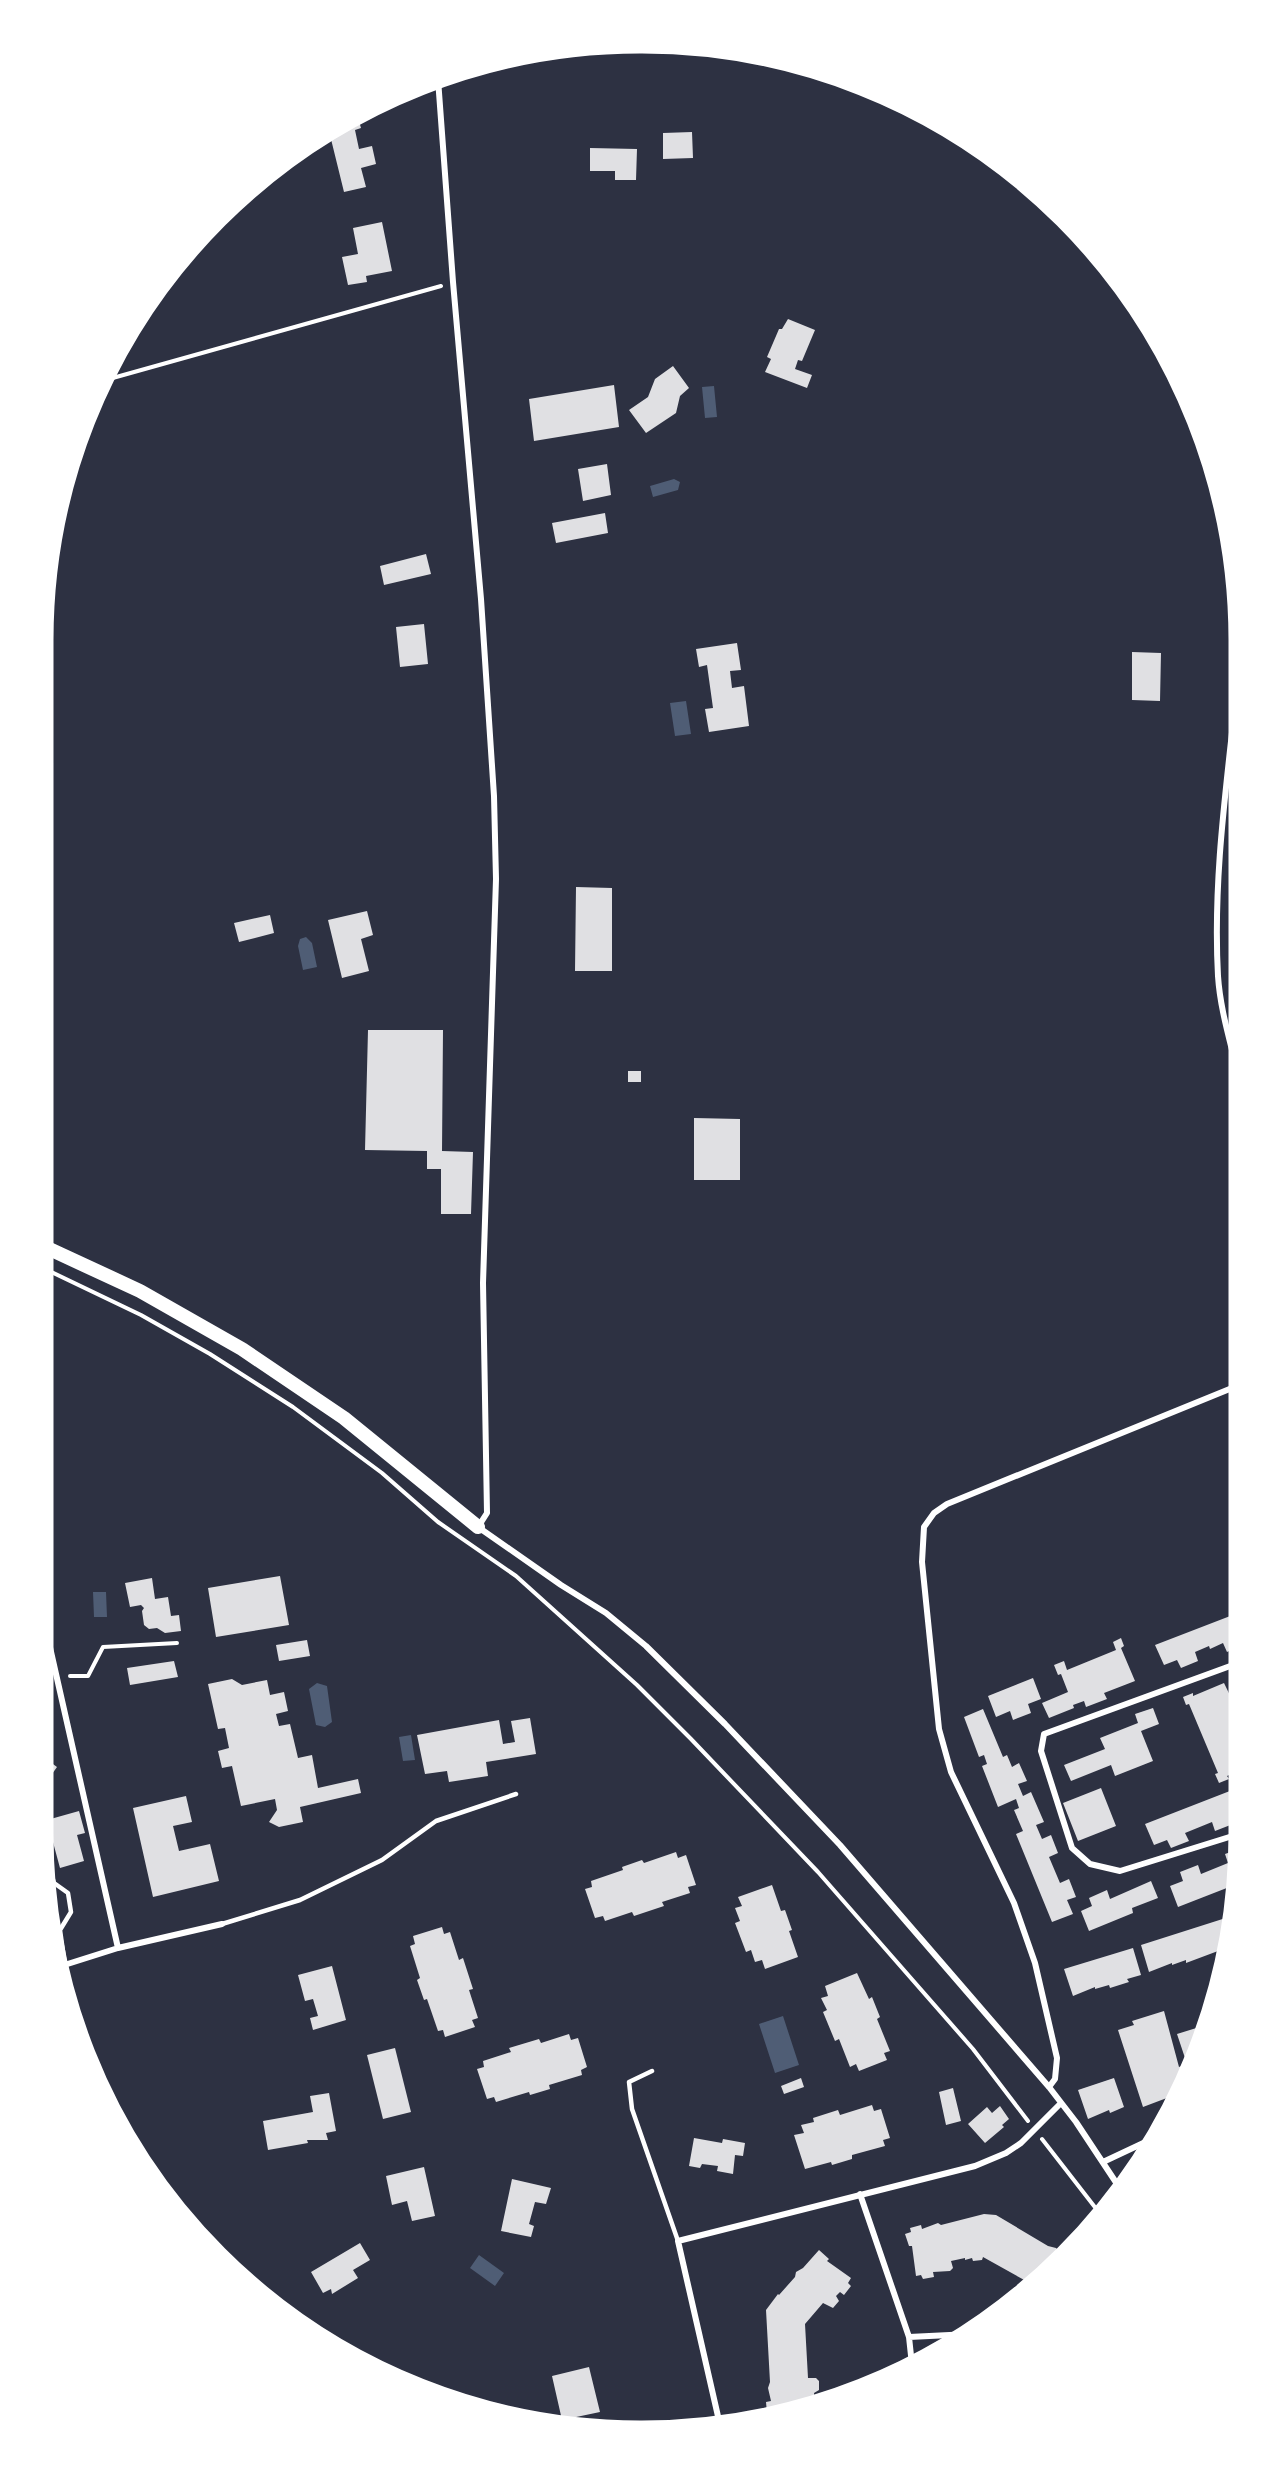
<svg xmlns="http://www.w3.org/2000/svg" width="1282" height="2475" font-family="'Noto Sans',sans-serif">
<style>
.water{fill:#4f5d75}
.building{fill:#e0e0e3}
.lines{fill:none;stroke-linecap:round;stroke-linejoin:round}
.path{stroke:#fff;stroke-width:4}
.service{stroke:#fff;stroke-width:4.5}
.minor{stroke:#fff;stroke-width:6}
.primary{stroke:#fff;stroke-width:14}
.rim{fill:none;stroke:#fff;stroke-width:3}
</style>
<rect width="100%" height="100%" fill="#2d3142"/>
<!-- water -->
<path class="water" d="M 714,386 L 717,417 L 705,418 L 702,387 Z
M 674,479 L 680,482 L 678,490 L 653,497 L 650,486 Z
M 686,701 L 691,734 L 675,736 L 670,703 Z
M 306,937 L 312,943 L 317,967 L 303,970 L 298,946 L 300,939 Z
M 93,1592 L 106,1592 L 107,1617 L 94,1617 Z
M 317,1683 L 327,1686 L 332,1722 L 325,1727 L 316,1725 L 309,1689 Z
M 411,1735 L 415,1760 L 403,1761 L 399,1737 Z
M 783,2016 L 799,2065 L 775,2073 L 759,2024 Z
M 479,2255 L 504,2273 L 495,2286 L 470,2268 Z"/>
<!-- building -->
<path class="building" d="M 358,118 L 361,128 L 355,130 L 359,149 L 372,146 L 376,164 L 361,168 L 366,187 L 344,192 L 329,131 L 342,122 Z
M 692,132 L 693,158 L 663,159 L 663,133 Z
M 590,148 L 637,149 L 636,180 L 615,180 L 615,171 L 590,171 Z
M 382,222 L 392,271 L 366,276 L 367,282 L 348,285 L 342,257 L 358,254 L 353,228 Z
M 788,319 L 815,330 L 802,361 L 798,360 L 795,369 L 812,375 L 807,388 L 765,372 L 771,359 L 767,357 L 779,329 L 782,329 Z
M 673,366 L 689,388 L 680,396 L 676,413 L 646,433 L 629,410 L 648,397 L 655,379 Z
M 614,385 L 619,427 L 534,441 L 529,399 Z
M 607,464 L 611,495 L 583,501 L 578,469 Z
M 605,513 L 608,533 L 556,543 L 552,523 Z
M 426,554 L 431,574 L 384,585 L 380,566 Z
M 424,624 L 428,664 L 400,667 L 396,627 Z
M 737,643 L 741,670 L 730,671 L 732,688 L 744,686 L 749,726 L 709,732 L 705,709 L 713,708 L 707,665 L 699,667 L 696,649 Z
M 1132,652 L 1161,653 L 1160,701 L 1132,700 Z
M 576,887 L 612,888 L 612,971 L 575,971 Z
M 367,911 L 373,935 L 361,939 L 369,971 L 342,978 L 328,920 Z
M 270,915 L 274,933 L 239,942 L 234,923 Z
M 1229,971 L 1236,971 L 1236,1004 L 1231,1004 Z
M 368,1030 L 443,1030 L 442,1151 L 473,1152 L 471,1214 L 441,1214 L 441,1169 L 427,1169 L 427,1151 L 365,1150 Z
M 628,1071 L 641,1071 L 641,1082 L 628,1082 Z
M 694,1118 L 740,1119 L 740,1180 L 694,1180 Z
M 280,1576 L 289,1625 L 216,1637 L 208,1588 Z
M 152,1578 L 155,1599 L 168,1597 L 171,1616 L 179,1615 L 181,1631 L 165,1633 L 157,1628 L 149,1629 L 144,1625 L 142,1611 L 144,1608 L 141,1605 L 130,1607 L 125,1583 Z
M 1238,1613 L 1238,1647 L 1227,1652 L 1223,1643 L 1210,1649 L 1209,1646 L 1195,1652 L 1198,1661 L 1181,1668 L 1177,1660 L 1164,1665 L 1155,1645 Z
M 1121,1638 L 1124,1646 L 1121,1648 L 1135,1681 L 1104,1693 L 1107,1699 L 1086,1707 L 1084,1701 L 1073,1705 L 1074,1708 L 1049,1718 L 1042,1703 L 1068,1692 L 1061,1674 L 1058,1675 L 1054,1665 L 1064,1661 L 1067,1670 L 1116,1650 L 1113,1642 Z
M 307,1640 L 310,1656 L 279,1661 L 276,1645 Z
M 174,1661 L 178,1677 L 130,1685 L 127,1668 Z
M 1033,1678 L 1041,1699 L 1028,1704 L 1031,1713 L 1013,1720 L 1010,1711 L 996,1717 L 988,1696 Z
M 232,1679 L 242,1685 L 267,1680 L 270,1695 L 284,1692 L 288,1711 L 276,1714 L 279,1726 L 290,1724 L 298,1758 L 312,1755 L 318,1788 L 358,1779 L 361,1793 L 300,1807 L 303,1822 L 279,1827 L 269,1822 L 277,1810 L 275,1799 L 241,1806 L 232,1766 L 222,1768 L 218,1751 L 229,1748 L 225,1728 L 218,1729 L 208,1684 Z
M 1224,1683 L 1238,1712 L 1238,1771 L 1227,1776 L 1229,1779 L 1219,1783 L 1215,1774 L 1218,1773 L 1189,1704 L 1186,1705 L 1183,1697 L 1193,1693 L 1193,1696 Z
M 1153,1708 L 1159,1724 L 1141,1731 L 1153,1761 L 1115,1776 L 1111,1765 L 1071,1781 L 1064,1765 L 1105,1749 L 1100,1738 L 1138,1723 L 1135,1714 Z
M 983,1709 L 1003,1757 L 1007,1755 L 1012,1767 L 1019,1763 L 1027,1781 L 1018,1784 L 1023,1796 L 1031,1792 L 1044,1822 L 1036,1825 L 1042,1839 L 1051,1835 L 1058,1853 L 1049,1857 L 1060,1883 L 1069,1879 L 1076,1897 L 1067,1900 L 1073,1914 L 1052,1922 L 1016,1834 L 1023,1831 L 1014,1810 L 1019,1808 L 1016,1799 L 998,1807 L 982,1766 L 987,1764 L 984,1755 L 979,1757 L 964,1717 Z
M 530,1718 L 536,1754 L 486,1762 L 488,1776 L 449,1782 L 447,1771 L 425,1774 L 417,1735 L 499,1720 L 503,1744 L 515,1742 L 511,1721 Z
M 42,1756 L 57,1767 L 45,1784 L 42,1781 Z
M 1101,1788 L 1116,1826 L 1078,1841 L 1063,1803 Z
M 1235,1789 L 1239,1797 L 1239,1811 L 1230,1815 L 1233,1824 L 1215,1831 L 1212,1822 L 1185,1833 L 1189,1841 L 1171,1848 L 1167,1840 L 1154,1845 L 1145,1824 Z
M 186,1796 L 192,1822 L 173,1826 L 179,1851 L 210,1844 L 219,1881 L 153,1897 L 133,1808 Z
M 79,1811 L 85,1833 L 77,1835 L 84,1861 L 60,1868 L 47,1820 Z
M 1239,1849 L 1237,1884 L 1178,1907 L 1170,1886 L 1183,1881 L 1180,1872 L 1198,1865 L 1201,1874 L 1228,1863 L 1225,1854 Z
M 676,1852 L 678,1858 L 686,1855 L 696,1885 L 688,1887 L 690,1893 L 662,1902 L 664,1906 L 634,1916 L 632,1912 L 605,1921 L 603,1916 L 595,1918 L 585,1889 L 592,1887 L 591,1881 L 623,1870 L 622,1867 L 642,1860 L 644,1863 Z
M 1151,1881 L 1158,1898 L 1132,1908 L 1133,1913 L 1089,1931 L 1081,1911 L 1092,1906 L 1089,1898 L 1107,1890 L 1110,1899 Z
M 772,1885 L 781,1911 L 785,1910 L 792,1930 L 789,1931 L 798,1957 L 765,1969 L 762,1960 L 755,1962 L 751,1950 L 746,1952 L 735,1923 L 740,1921 L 735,1908 L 742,1906 L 738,1897 Z
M 1232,1916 L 1226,1948 L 1186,1963 L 1186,1960 L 1172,1965 L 1172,1963 L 1149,1972 L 1141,1945 Z
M 442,1927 L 444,1934 L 450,1932 L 459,1960 L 463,1958 L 473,1989 L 469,1990 L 478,2018 L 472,2020 L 475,2027 L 445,2037 L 443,2030 L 438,2031 L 427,1999 L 424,2000 L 417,1980 L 420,1978 L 410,1946 L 415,1944 L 413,1936 Z
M 1133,1948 L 1141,1975 L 1127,1979 L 1129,1982 L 1110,1988 L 1109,1985 L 1095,1989 L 1095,1987 L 1073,1996 L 1064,1969 Z
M 332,1966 L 346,2020 L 313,2030 L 310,2018 L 318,2016 L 313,1999 L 305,2001 L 298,1975 Z
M 857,1973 L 869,1999 L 872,1997 L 880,2017 L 877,2019 L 890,2051 L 884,2053 L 887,2060 L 859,2071 L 856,2064 L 850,2067 L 839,2039 L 835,2041 L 823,2012 L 827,2010 L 821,1998 L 828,1996 L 825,1986 Z
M 1164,2011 L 1179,2067 L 1187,2064 L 1177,2034 L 1206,2025 L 1187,2077 L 1182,2078 L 1184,2083 L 1180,2093 L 1143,2107 L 1118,2030 L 1134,2025 L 1132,2021 Z
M 569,2034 L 571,2040 L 578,2038 L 587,2067 L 581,2070 L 582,2075 L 549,2085 L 550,2089 L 530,2095 L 529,2092 L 496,2102 L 494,2097 L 487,2099 L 477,2069 L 484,2067 L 483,2061 L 511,2052 L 509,2048 L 539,2039 L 541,2043 Z
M 395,2048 L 411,2112 L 383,2119 L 367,2055 Z
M 801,2078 L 804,2087 L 784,2094 L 781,2086 Z
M 1114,2078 L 1124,2107 L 1110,2113 L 1109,2110 L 1088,2119 L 1078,2090 Z
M 953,2088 L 961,2121 L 946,2125 L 939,2092 Z
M 329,2093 L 336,2131 L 326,2133 L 328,2140 L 307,2140 L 308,2143 L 268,2150 L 263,2121 L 313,2112 L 310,2096 Z
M 872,2105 L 874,2111 L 881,2109 L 890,2138 L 883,2140 L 885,2146 L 852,2155 L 852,2159 L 832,2165 L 831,2162 L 805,2169 L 794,2135 L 804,2133 L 801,2125 L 814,2122 L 813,2118 L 838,2110 L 840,2115 Z
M 1000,2106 L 1009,2119 L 1002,2125 L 1004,2127 L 985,2143 L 968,2124 L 987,2107 L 992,2113 Z
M 694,2138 L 722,2143 L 723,2139 L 745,2143 L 743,2156 L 735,2155 L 733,2174 L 717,2171 L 718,2166 L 702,2164 L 700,2168 L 689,2166 Z
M 424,2167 L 435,2216 L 412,2221 L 407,2201 L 392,2205 L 386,2176 Z
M 512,2179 L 551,2188 L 546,2204 L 535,2202 L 529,2224 L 534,2226 L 531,2237 L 501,2231 Z
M 984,2214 L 996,2215 L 1048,2246 L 1056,2248 L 1063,2255 L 1027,2291 L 1024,2287 L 1026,2281 L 983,2257 L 982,2260 L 973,2261 L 972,2258 L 965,2260 L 965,2258 L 951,2261 L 953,2268 L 950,2271 L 933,2272 L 934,2277 L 923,2279 L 921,2275 L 916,2276 L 912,2246 L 909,2246 L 905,2234 L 911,2232 L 910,2228 L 921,2225 L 922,2229 L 938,2223 L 941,2225 Z
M 360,2243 L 370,2260 L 353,2270 L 358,2278 L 332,2294 L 331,2289 L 323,2293 L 311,2272 Z
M 819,2250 L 829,2259 L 827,2261 L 851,2278 L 848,2283 L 851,2286 L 844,2295 L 840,2292 L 836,2296 L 839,2301 L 833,2308 L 823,2303 L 805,2324 L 808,2378 L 816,2378 L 819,2381 L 819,2390 L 814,2393 L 815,2406 L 796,2413 L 773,2416 L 772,2413 L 767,2413 L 766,2402 L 771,2401 L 768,2388 L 770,2382 L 766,2310 L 778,2294 L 779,2295 L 795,2277 L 796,2272 L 803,2268 Z
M 589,2367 L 600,2412 L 562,2420 L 552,2376 Z"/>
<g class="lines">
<!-- path -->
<path class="path" d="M 102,381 L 441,286
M 43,1268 L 141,1315 L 210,1354 L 293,1407 L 382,1473 L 438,1522 L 516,1576 L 637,1685 L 691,1739 L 818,1872 L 973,2049 L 1028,2121
M 70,1676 L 88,1676 L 103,1647 L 177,1643
M 1042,2139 L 1101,2215"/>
<!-- service -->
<path class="service" d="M 43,1846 L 54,1883 L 68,1893 L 71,1912 L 60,1930 L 65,1965
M 48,1890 L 54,1883
M 222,1924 L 300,1900 L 382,1860 L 436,1821 L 516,1794
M 51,1929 L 60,1930
M 652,2071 L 629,2082 L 632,2109 L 678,2241"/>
<!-- minor -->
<path class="minor" d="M 438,79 L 453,282 L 481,599 L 494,796 L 496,879 L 483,1283 L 487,1513 L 478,1527 L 561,1585 L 606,1613 L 646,1646 L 725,1724 L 840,1845 L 1049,2087 L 1076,2122 L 1121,2190
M 1235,706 C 1225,796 1213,886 1218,976 C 1220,1007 1229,1037 1236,1066
M 42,1612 L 118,1948
M 1238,1667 L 1233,1665 L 1044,1734 L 1041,1751 L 1072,1848 L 1090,1864 L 1120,1871 L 1239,1834
M 58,1967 L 118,1948 L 222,1924
M 1049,2087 L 1055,2079 L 1057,2058 L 1035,1963 L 1014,1903 L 951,1772 L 939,1729 L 922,1562 L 924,1527 L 934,1513 L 947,1504 L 1237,1386
M 1103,2162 L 1154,2138
M 860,2194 L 909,2337 L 912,2365
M 909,2337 L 970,2334
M 720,2425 L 678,2241 L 975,2166 L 1006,2153 L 1021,2143 L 1061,2103"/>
<!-- primary -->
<path class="primary" d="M 43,1246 L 140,1291 L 242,1349 L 344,1418 L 478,1527"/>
</g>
<!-- crop -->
<path d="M0 0H1282V2475H0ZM640 52H642A588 588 0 0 1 1230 640V1834A588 588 0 0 1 642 2422H640A588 588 0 0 1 52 1834V640A588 588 0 0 1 640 52Z" fill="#fff" fill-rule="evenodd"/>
<path class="rim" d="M640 52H642A588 588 0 0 1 1230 640V1834A588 588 0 0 1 642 2422H640A588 588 0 0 1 52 1834V640A588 588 0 0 1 640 52Z"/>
</svg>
